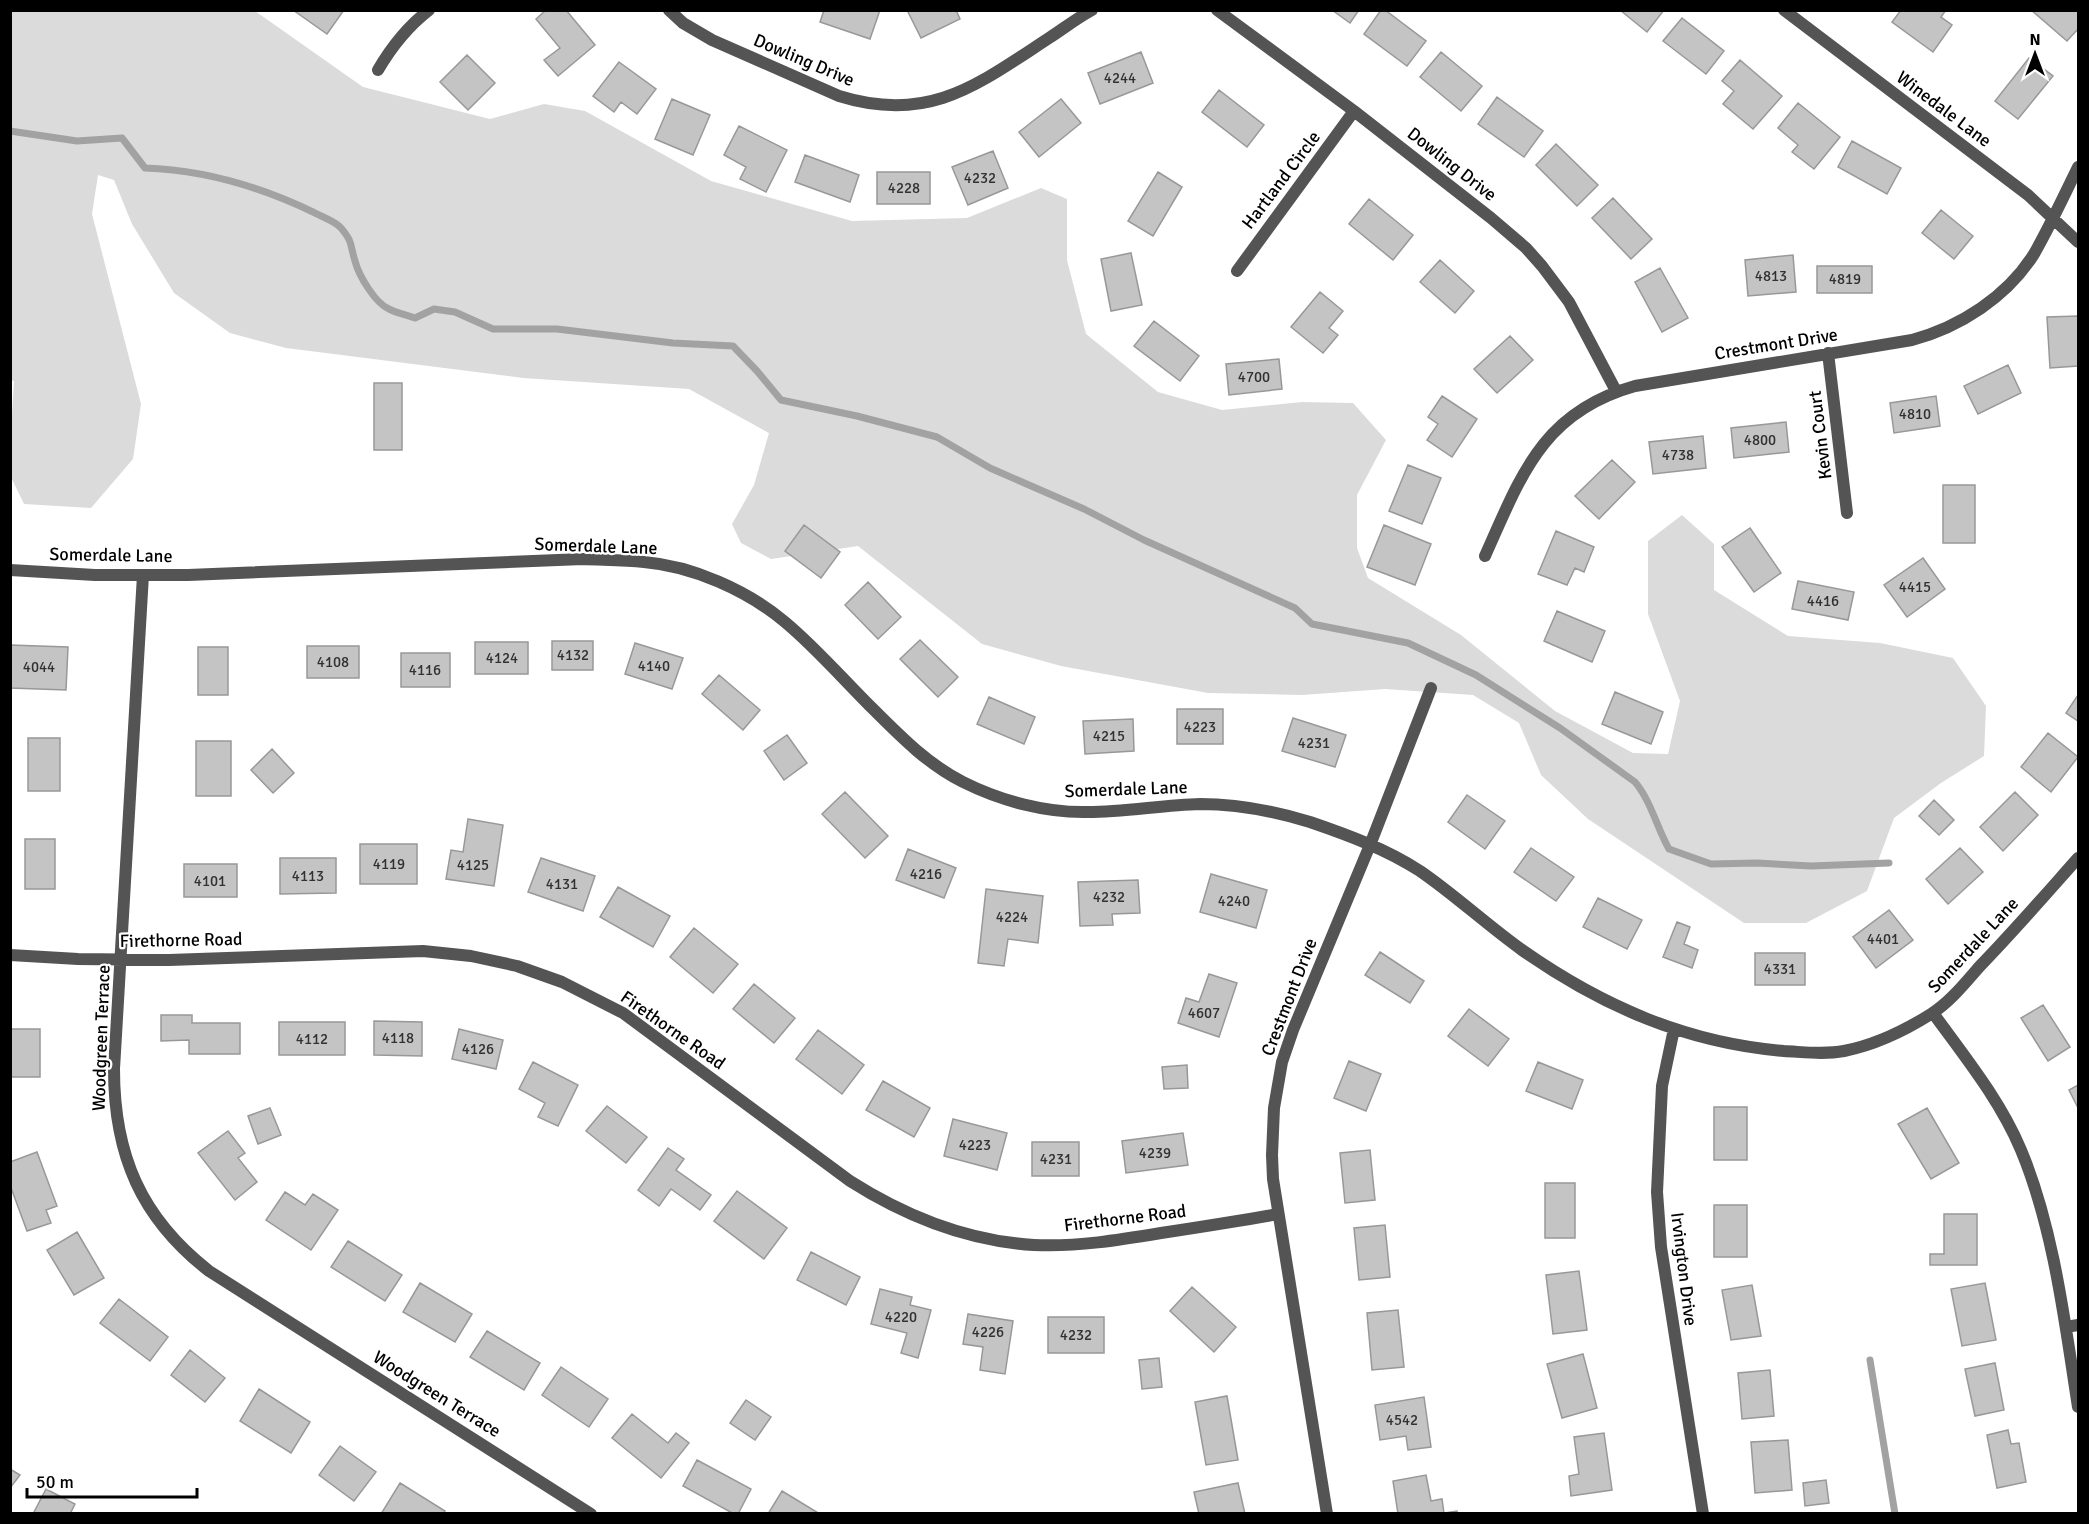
<svg xmlns="http://www.w3.org/2000/svg" width="2089" height="1524" font-family="Signika,sans-serif">
<style>
.green{fill:#dbdbdb}
.lines{fill:none;stroke-linecap:round;stroke-linejoin:round}
.stream{stroke:#a2a2a2;stroke-width:7}
.building{fill:#c4c4c4;stroke:#989898;stroke-width:1.5}
.street{stroke:#545454;stroke-width:12}
.labels{text-anchor:middle;dominant-baseline:central;stroke-width:4.5;stroke-linejoin:round;paint-order:stroke}
.number-label{font-size:15px;fill:#313131}
.street-label{font-size:18px;fill:#000;stroke:#fff}
</style>
<rect width="100%" height="100%" fill="#fff"/>
<!-- green -->
<path class="green" d="M 10,11 L 255,11 L 363,87 L 490,119 L 544,104 L 585,111 L 711,181 L 852,221 L 967,218 L 1041,188 L 1067,199 L 1067,260 L 1086,334 L 1158,392 L 1222,410 L 1302,402 L 1353,403 L 1386,440 L 1357,495 L 1357,548 L 1368,578 L 1461,635 L 1555,711 L 1633,753 L 1668,754 L 1680,701 L 1648,614 L 1648,541 L 1682,515 L 1714,544 L 1714,590 L 1788,636 L 1880,643 L 1953,658 L 1986,706 L 1984,756 L 1941,783 L 1894,818 L 1867,891 L 1806,923 L 1744,923 L 1588,819 L 1541,775 L 1519,723 L 1473,695 L 1385,689 L 1302,695 L 1208,693 L 1061,666 L 982,644 L 858,546 L 771,559 L 741,543 L 732,524 L 754,485 L 769,433 L 689,389 L 523,378 L 286,348 L 230,333 L 174,293 L 132,224 L 114,180 L 98,175 L 92,214 L 141,404 L 133,459 L 91,508 L 24,504 L 10,475 L 11,431 L 14,381 L 10,380 Z"/>
<g class="lines">
<!-- stream -->
<path class="stream" d="M 10,131 L 77,141 L 122,138 L 145,168 C 205,170 259,186 313,212 C 322,217 335,221 341,228 C 353,242 350,245 355,261 C 359,276 375,303 389,309 C 397,313 406,315 415,318 L 434,309 L 455,312 L 493,329 L 557,329 L 673,343 L 733,346 L 757,371 L 781,400 L 857,416 L 937,437 L 990,468 L 1084,509 L 1144,540 L 1295,608 L 1312,624 L 1408,643 L 1476,675 L 1560,728 L 1635,782 C 1651,801 1657,828 1669,849 L 1711,864 L 1757,863 L 1811,866 L 1889,863
M 1870,1360 L 1895,1514"/>
</g>
<!-- building -->
<path class="building" d="M 293,10 L 344,10 L 327,34 Z
M 546,10 L 566,10 L 595,45 L 558,76 L 544,60 L 560,48 L 536,19 Z
M 824,10 L 880,10 L 870,39 L 820,22 Z
M 907,10 L 956,10 L 960,19 L 921,38 Z
M 1332,10 L 1359,10 L 1350,23 Z
M 1381,10 L 1385,10 L 1426,41 L 1407,66 L 1364,34 Z
M 1620,10 L 1664,10 L 1647,32 Z
M 1901,10 L 1946,10 L 1941,17 L 1952,25 L 1933,52 L 1892,22 Z
M 2031,10 L 2078,10 L 2078,29 L 2067,41 Z
M 1682,18 L 1724,51 L 1706,74 L 1663,41 Z
M 1141,52 L 1153,83 L 1100,104 L 1088,73 Z
M 1441,52 L 1482,86 L 1461,111 L 1420,77 Z
M 467,55 L 495,83 L 468,110 L 440,82 Z
M 2029,58 L 2053,76 L 2018,119 L 1995,101 Z
M 1740,60 L 1782,96 L 1753,129 L 1723,104 L 1734,91 L 1722,81 Z
M 619,62 L 656,89 L 637,114 L 621,102 L 614,112 L 593,96 Z
M 1219,90 L 1264,125 L 1247,147 L 1202,112 Z
M 1497,97 L 1543,131 L 1524,157 L 1478,124 Z
M 672,99 L 710,115 L 693,155 L 655,139 Z
M 1061,99 L 1081,123 L 1039,157 L 1019,132 Z
M 1798,103 L 1840,137 L 1814,169 L 1792,152 L 1798,145 L 1778,128 Z
M 739,126 L 787,150 L 766,192 L 740,179 L 746,167 L 724,155 Z
M 1852,141 L 1901,168 L 1887,194 L 1838,167 Z
M 1556,144 L 1598,185 L 1577,206 L 1536,165 Z
M 993,151 L 1008,188 L 968,205 L 952,167 Z
M 805,155 L 859,175 L 850,202 L 795,182 Z
M 877,172 L 930,172 L 930,204 L 877,204 Z
M 1158,172 L 1182,187 L 1153,236 L 1128,221 Z
M 1613,198 L 1652,239 L 1631,259 L 1592,218 Z
M 1369,199 L 1413,235 L 1393,260 L 1349,224 Z
M 1941,210 L 1973,236 L 1954,259 L 1922,233 Z
M 1131,253 L 1142,305 L 1111,311 L 1101,259 Z
M 1793,255 L 1796,292 L 1748,296 L 1745,260 Z
M 1440,260 L 1474,291 L 1455,313 L 1420,282 Z
M 1817,266 L 1872,266 L 1872,293 L 1817,293 Z
M 1660,268 L 1688,318 L 1662,332 L 1635,282 Z
M 1320,292 L 1343,311 L 1329,328 L 1338,335 L 1323,353 L 1291,327 Z
M 2078,316 L 2078,366 L 2050,368 L 2047,317 Z
M 1154,321 L 1199,356 L 1180,381 L 1134,346 Z
M 1510,336 L 1533,360 L 1497,393 L 1474,369 Z
M 1279,359 L 1282,389 L 1229,395 L 1226,364 Z
M 2008,365 L 2021,393 L 1978,414 L 1964,386 Z
M 374,383 L 402,383 L 402,450 L 374,450 Z
M 1442,396 L 1477,419 L 1452,457 L 1427,440 L 1438,424 L 1428,417 Z
M 1936,396 L 1940,426 L 1894,433 L 1890,403 Z
M 1786,422 L 1789,452 L 1734,458 L 1731,428 Z
M 1703,436 L 1706,468 L 1653,474 L 1649,442 Z
M 1612,460 L 1635,482 L 1599,519 L 1575,496 Z
M 1408,465 L 1441,478 L 1422,524 L 1389,511 Z
M 1943,485 L 1975,485 L 1975,543 L 1943,543 Z
M 804,525 L 840,552 L 821,578 L 785,551 Z
M 1384,525 L 1431,544 L 1415,585 L 1367,567 Z
M 1750,528 L 1781,573 L 1754,592 L 1722,547 Z
M 1556,531 L 1594,547 L 1584,572 L 1575,568 L 1567,585 L 1538,574 Z
M 1923,558 L 1945,589 L 1907,617 L 1884,585 Z
M 1798,581 L 1854,592 L 1848,620 L 1792,609 Z
M 868,582 L 901,617 L 878,639 L 845,605 Z
M 1557,611 L 1605,631 L 1592,662 L 1544,641 Z
M 920,640 L 958,677 L 938,697 L 900,659 Z
M 552,641 L 593,641 L 593,670 L 552,670 Z
M 475,642 L 528,642 L 528,674 L 475,674 Z
M 635,643 L 683,658 L 672,689 L 625,674 Z
M 10,645 L 68,647 L 66,690 L 10,688 Z
M 307,646 L 359,646 L 359,678 L 307,678 Z
M 198,647 L 228,647 L 228,695 L 198,695 Z
M 401,653 L 450,653 L 450,687 L 401,687 Z
M 719,675 L 760,710 L 743,730 L 702,694 Z
M 1615,692 L 1663,712 L 1651,744 L 1602,724 Z
M 2078,695 L 2078,721 L 2066,713 Z
M 989,697 L 1035,717 L 1024,744 L 977,724 Z
M 1177,709 L 1223,709 L 1223,744 L 1177,744 Z
M 1293,718 L 1346,735 L 1335,767 L 1282,751 Z
M 1133,719 L 1134,751 L 1085,754 L 1083,721 Z
M 2048,733 L 2078,757 L 2051,792 L 2021,767 Z
M 787,735 L 807,763 L 784,780 L 764,751 Z
M 28,738 L 60,738 L 60,791 L 28,791 Z
M 196,741 L 231,741 L 231,796 L 196,796 Z
M 272,749 L 294,773 L 273,793 L 251,770 Z
M 845,792 L 888,836 L 865,858 L 822,814 Z
M 2015,792 L 2038,815 L 2003,851 L 1980,827 Z
M 1467,795 L 1505,821 L 1485,849 L 1448,822 Z
M 1934,800 L 1954,820 L 1939,835 L 1919,816 Z
M 468,819 L 503,825 L 494,886 L 446,879 L 451,850 L 463,852 Z
M 25,839 L 55,839 L 55,889 L 25,889 Z
M 360,844 L 417,844 L 417,884 L 360,884 Z
M 1531,848 L 1574,877 L 1556,901 L 1514,872 Z
M 1960,848 L 1983,872 L 1948,904 L 1926,879 Z
M 908,849 L 956,868 L 944,898 L 896,880 Z
M 280,858 L 336,858 L 336,893 L 280,894 Z
M 541,858 L 595,876 L 583,911 L 528,892 Z
M 184,864 L 237,864 L 237,897 L 184,897 Z
M 1211,874 L 1267,890 L 1256,928 L 1200,912 Z
M 1138,880 L 1140,913 L 1112,914 L 1113,925 L 1080,926 L 1078,882 Z
M 618,887 L 670,916 L 653,947 L 600,917 Z
M 986,889 L 1043,896 L 1038,943 L 1008,939 L 1004,966 L 978,963 Z
M 1598,898 L 1642,920 L 1627,949 L 1583,927 Z
M 1889,910 L 1913,940 L 1876,968 L 1853,937 Z
M 1677,922 L 1690,927 L 1684,944 L 1698,950 L 1692,968 L 1663,957 Z
M 694,928 L 738,964 L 713,993 L 670,957 Z
M 1380,952 L 1424,981 L 1410,1003 L 1365,975 Z
M 1755,953 L 1805,953 L 1805,985 L 1755,985 Z
M 1209,974 L 1237,983 L 1219,1037 L 1178,1023 L 1186,998 L 1199,1002 Z
M 754,984 L 795,1018 L 774,1043 L 733,1009 Z
M 2043,1005 L 2070,1047 L 2048,1061 L 2021,1018 Z
M 1469,1009 L 1509,1039 L 1488,1066 L 1448,1036 Z
M 161,1015 L 192,1015 L 192,1023 L 240,1023 L 240,1054 L 189,1054 L 189,1040 L 161,1041 Z
M 374,1021 L 422,1022 L 422,1056 L 374,1055 Z
M 279,1022 L 345,1022 L 345,1055 L 279,1055 Z
M 10,1029 L 40,1029 L 40,1077 L 10,1077 Z
M 459,1029 L 503,1040 L 496,1069 L 452,1059 Z
M 818,1030 L 864,1065 L 842,1094 L 796,1059 Z
M 1349,1061 L 1381,1074 L 1366,1111 L 1334,1098 Z
M 533,1062 L 578,1085 L 558,1126 L 538,1117 L 545,1103 L 519,1089 Z
M 1538,1062 L 1583,1080 L 1572,1109 L 1526,1091 Z
M 1187,1065 L 1188,1088 L 1164,1089 L 1162,1067 Z
M 883,1081 L 930,1108 L 914,1137 L 866,1110 Z
M 2078,1085 L 2078,1108 L 2069,1090 Z
M 607,1106 L 647,1137 L 626,1163 L 586,1131 Z
M 1714,1107 L 1747,1107 L 1747,1160 L 1714,1160 Z
M 270,1108 L 281,1135 L 258,1144 L 248,1116 Z
M 1927,1108 L 1959,1163 L 1931,1179 L 1898,1124 Z
M 953,1119 L 1007,1133 L 997,1170 L 944,1156 Z
M 228,1131 L 245,1153 L 238,1158 L 257,1182 L 235,1200 L 198,1153 Z
M 1183,1133 L 1188,1165 L 1126,1173 L 1122,1141 Z
M 1032,1142 L 1079,1142 L 1079,1176 L 1032,1176 Z
M 668,1148 L 684,1159 L 676,1170 L 711,1195 L 700,1210 L 671,1189 L 659,1206 L 638,1190 Z
M 1370,1150 L 1375,1200 L 1345,1203 L 1340,1153 Z
M 37,1152 L 57,1206 L 46,1210 L 51,1223 L 27,1231 L 10,1185 L 10,1162 Z
M 1545,1183 L 1575,1183 L 1575,1238 L 1545,1238 Z
M 737,1191 L 787,1228 L 764,1259 L 714,1221 Z
M 285,1192 L 305,1205 L 313,1194 L 338,1210 L 311,1250 L 266,1220 Z
M 1714,1205 L 1747,1205 L 1747,1257 L 1714,1257 Z
M 1944,1214 L 1977,1214 L 1977,1265 L 1930,1265 L 1930,1254 L 1944,1254 Z
M 1385,1225 L 1390,1277 L 1359,1280 L 1354,1228 Z
M 77,1232 L 104,1278 L 74,1295 L 47,1250 Z
M 348,1241 L 402,1275 L 385,1301 L 331,1267 Z
M 811,1252 L 860,1277 L 846,1305 L 797,1280 Z
M 1579,1271 L 1587,1330 L 1553,1334 L 1546,1275 Z
M 420,1283 L 472,1314 L 455,1342 L 403,1312 Z
M 1985,1283 L 1996,1340 L 1962,1346 L 1951,1289 Z
M 1752,1285 L 1761,1336 L 1731,1340 L 1722,1290 Z
M 1192,1287 L 1236,1327 L 1214,1352 L 1170,1311 Z
M 880,1289 L 912,1297 L 910,1305 L 931,1310 L 918,1358 L 901,1353 L 907,1333 L 871,1324 Z
M 119,1299 L 168,1337 L 150,1361 L 100,1323 Z
M 1398,1310 L 1404,1367 L 1372,1370 L 1367,1313 Z
M 968,1314 L 1013,1321 L 1005,1374 L 980,1370 L 983,1347 L 963,1344 Z
M 1048,1317 L 1104,1317 L 1104,1353 L 1048,1353 Z
M 487,1331 L 540,1363 L 524,1390 L 470,1357 Z
M 190,1350 L 225,1378 L 205,1402 L 171,1375 Z
M 1583,1354 L 1597,1408 L 1562,1418 L 1547,1364 Z
M 1159,1358 L 1162,1387 L 1142,1389 L 1139,1360 Z
M 1995,1363 L 2004,1410 L 1975,1416 L 1965,1369 Z
M 561,1367 L 608,1399 L 589,1427 L 542,1395 Z
M 1770,1370 L 1774,1416 L 1742,1419 L 1738,1373 Z
M 259,1389 L 310,1422 L 291,1453 L 240,1421 Z
M 1227,1396 L 1238,1460 L 1206,1465 L 1195,1402 Z
M 1424,1397 L 1431,1447 L 1408,1450 L 1406,1436 L 1380,1440 L 1375,1405 Z
M 746,1400 L 771,1417 L 755,1440 L 730,1423 Z
M 632,1414 L 668,1443 L 676,1433 L 689,1443 L 661,1478 L 612,1438 Z
M 2008,1430 L 2011,1444 L 2019,1443 L 2026,1482 L 1997,1488 L 1987,1435 Z
M 1604,1433 L 1612,1490 L 1571,1496 L 1569,1476 L 1579,1474 L 1574,1437 Z
M 1788,1440 L 1792,1490 L 1755,1493 L 1751,1442 Z
M 340,1446 L 376,1472 L 354,1501 L 319,1475 Z
M 697,1460 L 751,1489 L 738,1514 L 734,1514 L 683,1486 Z
M 10,1469 L 20,1475 L 10,1488 Z
M 1426,1475 L 1431,1501 L 1442,1499 L 1444,1513 L 1457,1511 L 1457,1514 L 1398,1514 L 1393,1481 Z
M 1826,1480 L 1829,1503 L 1805,1506 L 1803,1483 Z
M 400,1483 L 445,1511 L 443,1514 L 381,1514 Z
M 1238,1483 L 1245,1514 L 1199,1514 L 1194,1492 Z
M 46,1489 L 75,1504 L 70,1514 L 33,1514 Z
M 782,1491 L 820,1514 L 768,1514 Z"/>
<g class="lines">
<!-- street -->
<path class="street" d="M 669,10 L 683,23 L 712,40 L 839,96 C 929,124 977,85 1049,38 C 1063,29 1077,18 1092,10
M 1217,10 L 1354,111 L 1491,218 L 1526,248 L 1542,266 L 1569,302 L 1616,391
M 1784,10 L 2028,195 L 2078,242
M 378,70 C 392,46 407,27 429,10
M 1237,271 L 1354,111
M 1828,353 L 1847,513
M 1485,556 C 1521,476 1542,412 1635,386 L 1912,340 C 1960,327 2007,297 2034,254 C 2050,226 2064,196 2078,167
M 10,570 L 95,575 L 188,575 L 583,559 C 603,560 624,560 644,562 C 692,566 747,590 785,622 C 815,647 842,678 870,706 C 899,735 927,764 963,782 C 1001,801 1046,813 1088,812 C 1125,812 1162,805 1200,804 C 1237,804 1274,811 1310,822 C 1348,835 1386,849 1420,871 C 1455,895 1487,925 1522,950 C 1602,1006 1686,1043 1784,1051 C 1804,1052 1824,1055 1844,1051 C 1875,1045 1904,1031 1931,1014 C 1950,1002 1965,983 1980,966 C 2014,931 2046,894 2078,858
M 143,575 L 114,1069 C 114,1155 141,1218 209,1271 L 591,1514
M 10,955 L 78,959 L 169,960 L 423,951 L 471,956 L 517,966 L 562,982 L 623,1013 L 850,1181 C 905,1216 968,1241 1034,1245 C 1077,1247 1119,1240 1161,1233 C 1200,1227 1239,1221 1278,1214
M 1933,1013 C 1965,1057 2000,1100 2021,1150 C 2054,1229 2065,1324 2078,1407
M 1674,1029 L 1662,1086 L 1657,1192 L 1661,1247 L 1703,1514
M 2066,1327 L 2078,1325
M 1327,1514 L 1273,1179 L 1272,1155 L 1274,1108 L 1282,1062 L 1293,1030 L 1370,845 L 1431,688"/>
</g>
<g class="labels">
<!-- number labels -->
<g class="number-label">
<text x="1120" y="78">4244</text>
<text x="980" y="178">4232</text>
<text x="904" y="188">4228</text>
<text x="1771" y="276">4813</text>
<text x="1845" y="279">4819</text>
<text x="1254" y="377">4700</text>
<text x="1915" y="414">4810</text>
<text x="1760" y="440">4800</text>
<text x="1678" y="455">4738</text>
<text x="1915" y="587">4415</text>
<text x="1823" y="601">4416</text>
<text x="573" y="655">4132</text>
<text x="502" y="658">4124</text>
<text x="333" y="662">4108</text>
<text x="654" y="666">4140</text>
<text x="39" y="667">4044</text>
<text x="425" y="670">4116</text>
<text x="1200" y="727">4223</text>
<text x="1109" y="736">4215</text>
<text x="1314" y="743">4231</text>
<text x="389" y="864">4119</text>
<text x="473" y="865">4125</text>
<text x="926" y="874">4216</text>
<text x="308" y="876">4113</text>
<text x="210" y="881">4101</text>
<text x="562" y="884">4131</text>
<text x="1109" y="897">4232</text>
<text x="1234" y="901">4240</text>
<text x="1012" y="917">4224</text>
<text x="1883" y="939">4401</text>
<text x="1780" y="969">4331</text>
<text x="1204" y="1013">4607</text>
<text x="398" y="1038">4118</text>
<text x="312" y="1039">4112</text>
<text x="478" y="1049">4126</text>
<text x="975" y="1145">4223</text>
<text x="1155" y="1153">4239</text>
<text x="1056" y="1159">4231</text>
<text x="901" y="1317">4220</text>
<text x="988" y="1332">4226</text>
<text x="1076" y="1335">4232</text>
<text x="1402" y="1420">4542</text>
</g>
<!-- street labels -->
<g class="street-label">
<text transform="translate(804 60) rotate(23)">Dowling Drive</text>
<text transform="translate(1944 109) rotate(37)">Winedale Lane</text>
<text transform="translate(1452 164) rotate(38)">Dowling Drive</text>
<text transform="translate(1281 180) rotate(-53)">Hartland Circle</text>
<text transform="translate(1776 344) rotate(-9)">Crestmont Drive</text>
<text transform="translate(1820 435) rotate(-97)">Kevin Court</text>
<text transform="translate(596 546) rotate(2)">Somerdale Lane</text>
<text transform="translate(111 555) rotate(1)">Somerdale Lane</text>
<text transform="translate(1126 789) rotate(-2)">Somerdale Lane</text>
<text transform="translate(181 940) rotate(-1)">Firethorne Road</text>
<text transform="translate(1973 945) rotate(-47)">Somerdale Lane</text>
<text transform="translate(1289 997) rotate(-69)">Crestmont Drive</text>
<text transform="translate(673 1030) rotate(35)">Firethorne Road</text>
<text transform="translate(101 1038) rotate(-88)">Woodgreen Terrace</text>
<text transform="translate(1125 1218) rotate(-7)">Firethorne Road</text>
<text transform="translate(1684 1269) rotate(83)">Irvington Drive</text>
<text transform="translate(437 1394) rotate(32)">Woodgreen Terrace</text>
</g>
</g>
<!-- border -->
<rect width="2089" height="1524" fill="none" stroke="#000000" stroke-width="24"/>
<!-- north arrow -->
<g transform="translate(2035 54)" stroke="#ffffff" stroke-width="4.5" paint-order="stroke">
<path d="M0-4.5L10 22L0 15L-10 22Z" fill="#000000"/>
<text y="-9" font-size="16" font-weight="bold" text-anchor="middle" fill="#000000">N</text>
</g>
<!-- scale -->
<path d="M27 1488v9h170v-9" fill="none" stroke="#000000" stroke-width="3"/>
<text x="36" y="1488" font-size="18" fill="#000000" stroke="#ffffff" stroke-width="4.5" paint-order="stroke">50 m</text>
</svg>
